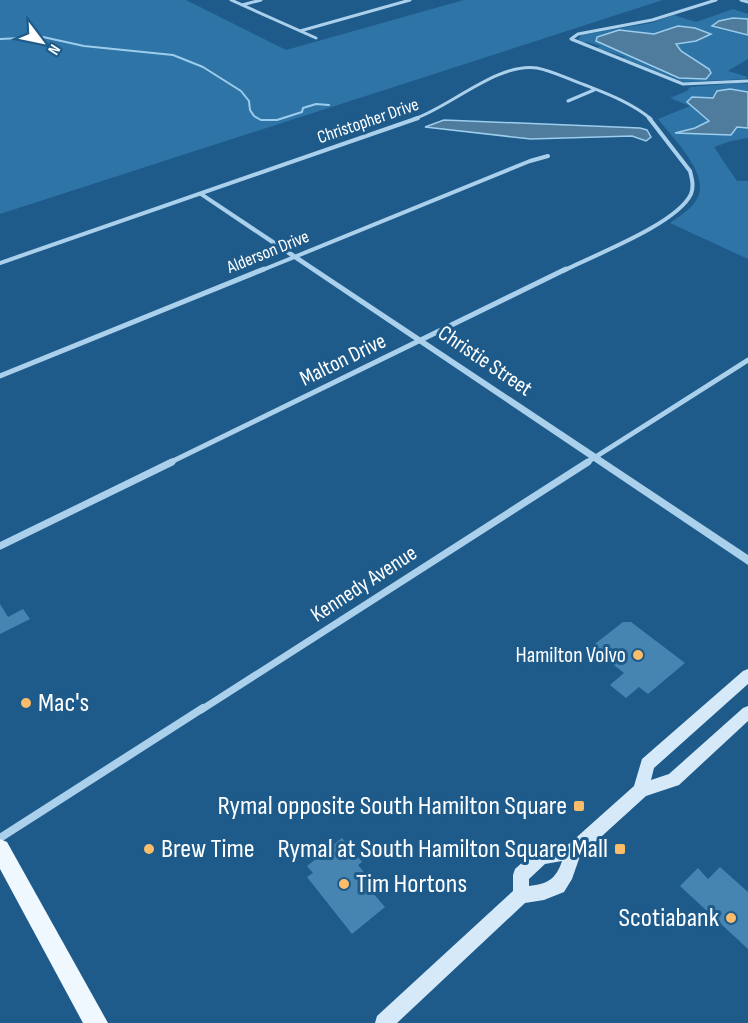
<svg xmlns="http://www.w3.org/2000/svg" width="748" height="1023" font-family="'Sofia Sans Condensed',sans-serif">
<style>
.green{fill:#2e74a6}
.water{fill:#4f7b9c;stroke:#9dcded;stroke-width:1.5}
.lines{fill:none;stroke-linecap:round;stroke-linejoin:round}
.stream{stroke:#9dcded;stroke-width:2}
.building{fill:#4685b2}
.minor-far4{stroke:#aad0ec;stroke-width:3}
.minor-far3{stroke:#aad0ec;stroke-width:4}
.minor-far2{stroke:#aad0ec;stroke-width:5}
.minor-far1{stroke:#aad0ec;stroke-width:7}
.minor{stroke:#aad0ec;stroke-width:8}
.tertiary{fill:#aad0ec;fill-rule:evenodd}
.secondary{fill:#d5e9f9;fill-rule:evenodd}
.primary{fill:#eff7ff;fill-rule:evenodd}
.poi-dot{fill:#fbbd69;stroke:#1e5b8a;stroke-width:2}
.labels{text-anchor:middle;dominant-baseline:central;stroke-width:6;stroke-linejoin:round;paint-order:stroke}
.far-street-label{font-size:18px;fill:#fff;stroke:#1e5b8a}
.street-label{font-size:22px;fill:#fff;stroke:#1e5b8a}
.poi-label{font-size:22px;fill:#fff;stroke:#1e5b8a;text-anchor:end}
.near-poi-label{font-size:27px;fill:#fff;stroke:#1e5b8a;text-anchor:start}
</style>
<rect width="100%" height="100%" fill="#1e5b8a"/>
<!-- green -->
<path class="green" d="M 0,0 L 186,0 L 286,50 L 464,0 L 663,0 L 0,214 Z
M 733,9 L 748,14 L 748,59 L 728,71 L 748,77 L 745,79 L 684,82 L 623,58 L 625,57 L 597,48 L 600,46 L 587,42 L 582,43 L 578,40 L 581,35 L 651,23 L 674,15 L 696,22 Z
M 738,83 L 748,84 L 748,138 L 731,141 L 714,147 L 737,181 L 748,181 L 748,259 L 670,223 C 680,216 693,208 698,197 C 709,173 672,137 658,119 L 690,106 L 670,98 L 687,91 L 690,87 Z"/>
<!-- water -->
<path class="water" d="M 733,18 L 748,19 L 748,35 L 712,26 L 719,21 Z
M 678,26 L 695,28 L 711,34 L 696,41 L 676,44 L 681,51 L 709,69 L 711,73 L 706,79 L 679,78 L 596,41 L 597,37 L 619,30 L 654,34 Z
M 730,89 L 748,92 L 748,128 L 737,127 L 731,135 L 675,133 L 695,128 L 709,121 L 687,102 L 692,97 L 713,98 L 717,91 Z
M 444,120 L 640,128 L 647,130 L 651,137 L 646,141 L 632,136 L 531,139 L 425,127 Z"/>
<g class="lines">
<!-- stream -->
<path class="stream" d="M 0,39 L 43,37 L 84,46 L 173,55 L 203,67 L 241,91 L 249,101 L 250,110 L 254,116 L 261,120 L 277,120 L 302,112 L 303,108 L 316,104 L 329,105"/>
</g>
<!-- building -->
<path class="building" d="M 0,604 L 8,617 L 23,609 L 30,619 L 0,634 Z
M 623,622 L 631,622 L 685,663 L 648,694 L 639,687 L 626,698 L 610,685 L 624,673 L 591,647 Z
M 342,838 L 362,862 L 358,865 L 377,888 L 372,892 L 385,907 L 352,934 L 307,877 L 313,873 L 307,866 Z
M 720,867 L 748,892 L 748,949 L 680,886 L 698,868 L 708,879 Z"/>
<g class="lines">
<!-- minor-far4 -->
<path class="minor-far4" d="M 231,0 L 316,38
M 716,0 L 652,20 L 578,34 L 571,39 L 683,84 L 748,81
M 741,0 L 748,2
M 242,5 L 261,0
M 300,31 L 410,0
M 568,101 L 594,90
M 414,119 C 450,107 498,62 537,68 C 553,71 570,80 585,85 C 608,94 632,103 651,119"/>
<!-- minor-far3 -->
<path class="minor-far3" d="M 0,263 L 418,118
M 260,271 L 530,161 L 548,156
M 563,271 C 594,255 677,224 691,194 C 694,186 692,179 690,171 L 649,118"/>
<!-- minor-far2 -->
<path class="minor-far2" d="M 0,376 L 264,269
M 169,463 L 566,269
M 586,463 L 748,360"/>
<!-- minor-far1 -->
<path class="minor-far1" d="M 0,546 L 172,462
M 201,710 L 588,462"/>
<!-- minor -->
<path class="minor" d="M 0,838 L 203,708"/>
<!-- tertiary -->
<path class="tertiary" d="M 199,193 L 203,193 L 748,555 L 748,565 L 199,195 Z"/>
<!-- secondary -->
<path class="secondary" d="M 748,669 L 748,684 L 654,768 L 651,780 L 669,774 L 743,708 L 748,706 L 748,721 L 679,785 L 646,796 L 580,856 L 572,879 L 564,892 L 544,900 L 525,903 L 397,1023 L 375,1023 L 377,1016 L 513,891 L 513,875 L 515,869 L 535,851 L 569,844 L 634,786 L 642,759 L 743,671 ZM 562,861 C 556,879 548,884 529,886 L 529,879 L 545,864 Z"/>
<!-- primary -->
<path class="primary" d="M 0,839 L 7,842 L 108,1023 L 83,1023 L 0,869 Z"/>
</g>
<!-- markers -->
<g class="poi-dot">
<circle cx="638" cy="655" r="6"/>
<circle cx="26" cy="703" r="6"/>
<rect x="573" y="800" width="12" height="12" rx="3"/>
<circle cx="149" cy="849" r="6"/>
<rect x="614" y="843" width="12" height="12" rx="3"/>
<circle cx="344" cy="884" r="6"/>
<circle cx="731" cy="918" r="6"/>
</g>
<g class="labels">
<!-- far-street labels -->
<g class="far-street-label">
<text transform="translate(368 121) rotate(-19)">Christopher Drive</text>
<text transform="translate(268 252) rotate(-22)">Alderson Drive</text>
</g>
<!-- street labels -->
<g class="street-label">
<text transform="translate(343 360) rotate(-26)">Malton Drive</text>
<text transform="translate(485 361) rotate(34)">Christie Street</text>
<text transform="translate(364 584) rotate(-33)">Kennedy Avenue</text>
</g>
<!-- poi labels -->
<g class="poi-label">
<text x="626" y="655">Hamilton Volvo</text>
</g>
<!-- near-poi labels -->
<g class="near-poi-label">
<text x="38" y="703">Mac's</text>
<text x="567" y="806" text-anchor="end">Rymal opposite South Hamilton Square</text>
<text x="161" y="849">Brew Time</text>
<text x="608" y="849" text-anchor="end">Rymal at South Hamilton Square Mall</text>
<text x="356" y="884">Tim Hortons</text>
<text x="719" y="918" text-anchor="end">Scotiabank</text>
</g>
</g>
<!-- north arrow -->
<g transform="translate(42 42) rotate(122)" stroke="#1e5b8a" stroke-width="4.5" paint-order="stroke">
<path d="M0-4.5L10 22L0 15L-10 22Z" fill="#ffffff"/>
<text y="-9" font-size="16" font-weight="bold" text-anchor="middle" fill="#ffffff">N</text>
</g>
</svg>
